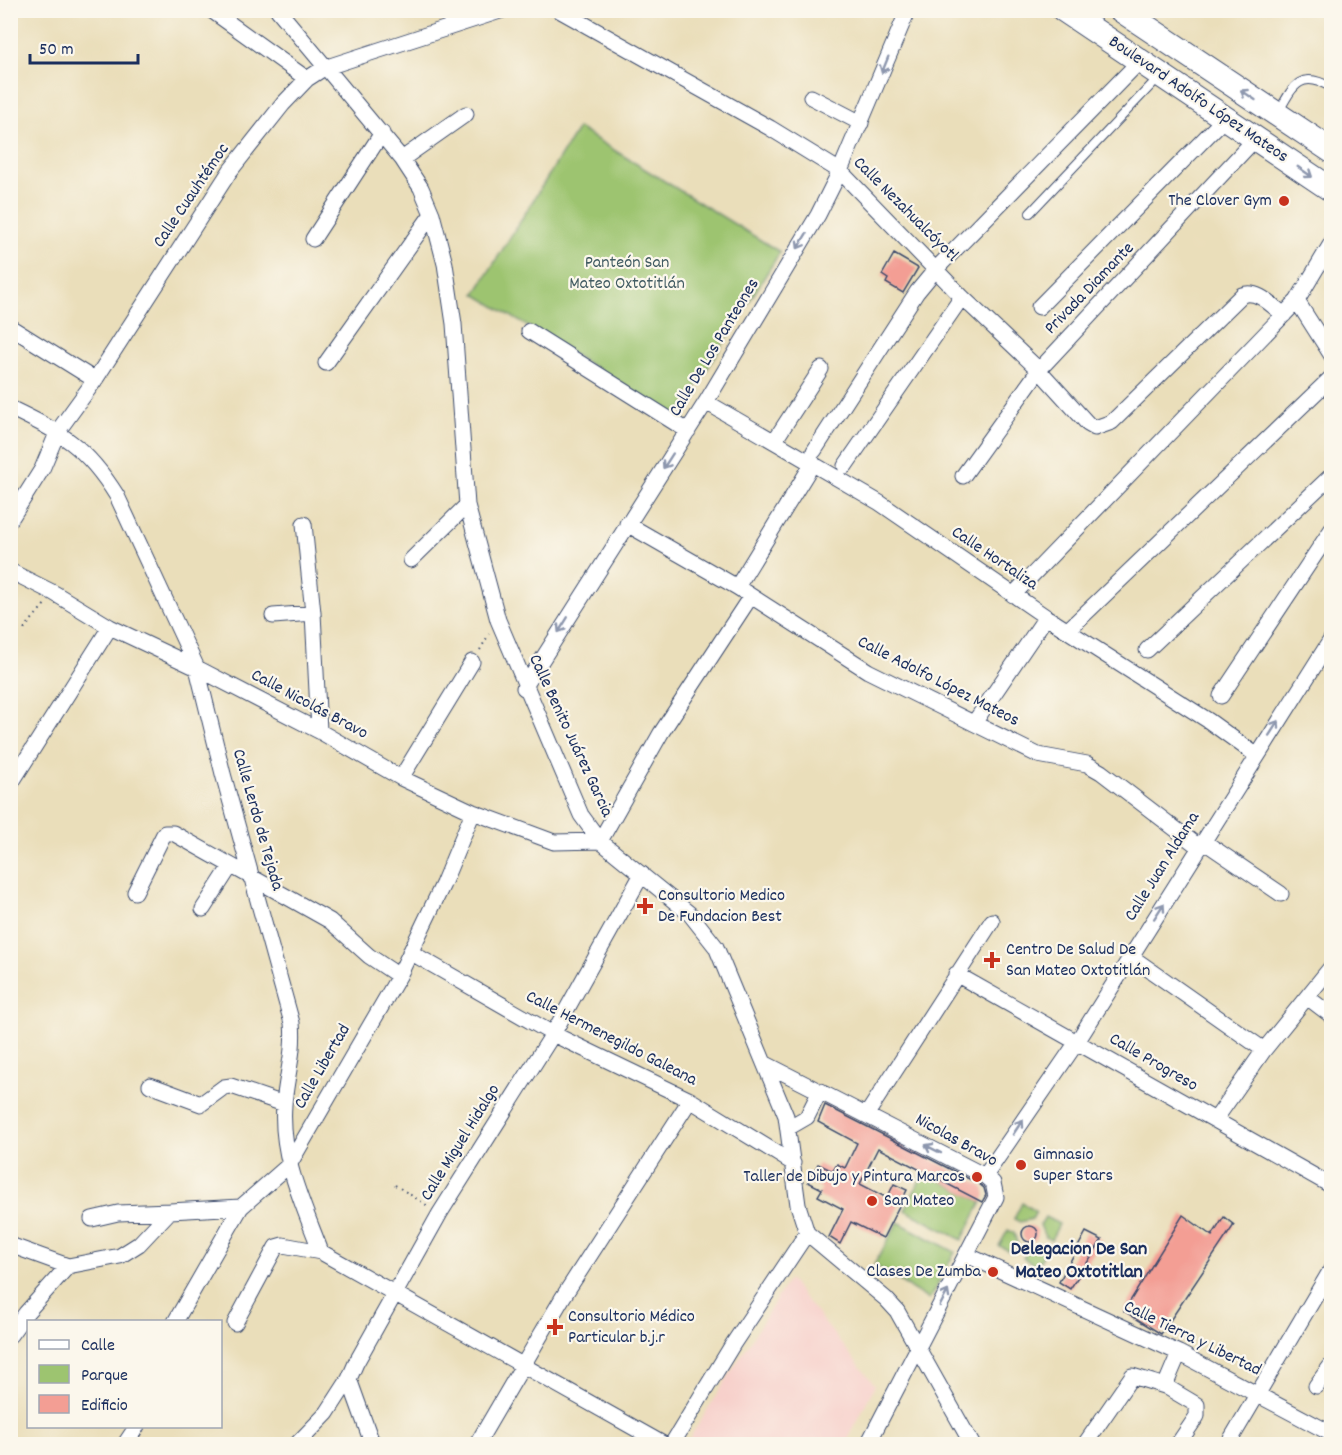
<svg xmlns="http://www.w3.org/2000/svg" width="1342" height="1455" font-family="Dekko,sans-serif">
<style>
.built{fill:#f7d0cb}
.green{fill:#9dc470;stroke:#5c7a67;stroke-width:1.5}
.building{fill:#f39e94}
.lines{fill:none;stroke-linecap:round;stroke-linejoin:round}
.lane-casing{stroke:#3a496c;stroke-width:10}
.street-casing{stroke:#3a496c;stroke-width:17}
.primary-casing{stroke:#3a496c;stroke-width:26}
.path{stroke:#3a496c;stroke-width:2;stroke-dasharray:1.5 4.5;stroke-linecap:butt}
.lane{stroke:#fff;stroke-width:8}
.street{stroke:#fff;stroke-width:15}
.primary{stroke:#fff;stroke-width:24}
.oneway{stroke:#8d97ae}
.poi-dot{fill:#c8321e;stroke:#fbf7ec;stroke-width:2}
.labels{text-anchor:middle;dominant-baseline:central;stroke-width:4.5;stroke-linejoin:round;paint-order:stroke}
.street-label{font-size:18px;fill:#1b2f5e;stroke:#fbf7ec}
.poi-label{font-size:18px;fill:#1b2f5e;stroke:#fbf7ec;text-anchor:start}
.park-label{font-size:18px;fill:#425c63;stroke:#fbf7ec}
.neighbourhood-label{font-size:20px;font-weight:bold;fill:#1b2f5e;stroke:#fbf7ec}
</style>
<rect width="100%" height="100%" fill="#fbf7ec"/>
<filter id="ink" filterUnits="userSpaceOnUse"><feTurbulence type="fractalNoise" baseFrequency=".0167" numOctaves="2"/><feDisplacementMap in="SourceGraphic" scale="12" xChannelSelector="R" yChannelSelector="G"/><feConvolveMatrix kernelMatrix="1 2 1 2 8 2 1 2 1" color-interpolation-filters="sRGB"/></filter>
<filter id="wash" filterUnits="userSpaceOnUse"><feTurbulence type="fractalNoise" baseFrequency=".008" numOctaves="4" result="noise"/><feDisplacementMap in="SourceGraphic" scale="24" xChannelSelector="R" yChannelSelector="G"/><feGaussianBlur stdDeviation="1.35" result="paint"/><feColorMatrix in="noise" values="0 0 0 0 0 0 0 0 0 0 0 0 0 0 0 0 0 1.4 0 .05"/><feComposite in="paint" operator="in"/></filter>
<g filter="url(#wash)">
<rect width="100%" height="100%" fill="#eadeba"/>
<!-- built -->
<path class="built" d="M 789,1279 L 875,1385 L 846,1444 L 699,1444 L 689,1439 Z"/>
<!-- green -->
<path class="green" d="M 578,128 L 780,252 L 677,418 L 475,294 Z
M 924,1172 L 982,1202 L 962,1240 L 905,1210 Z
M 1022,1203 L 1036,1212 L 1032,1219 L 1020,1222 L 1014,1219 Z
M 1045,1217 L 1059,1224 L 1051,1240 L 1045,1237 L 1040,1225 Z
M 898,1222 L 955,1252 L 929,1300 L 874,1265 Z
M 1008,1230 L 1014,1233 L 1018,1246 L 1014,1253 L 999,1246 Z
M 1040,1247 L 1046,1251 L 1037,1266 L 1023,1258 L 1027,1251 Z"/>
<g id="blocks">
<!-- building -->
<path class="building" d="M 894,254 L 918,268 L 903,293 L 886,283 L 888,279 L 882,275 Z
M 825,1105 L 979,1184 L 984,1188 L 986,1195 L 982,1202 L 878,1148 L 860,1184 L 887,1198 L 894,1184 L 907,1190 L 883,1238 L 851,1222 L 840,1244 L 829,1237 L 843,1209 L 818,1196 L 822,1189 L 808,1182 L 818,1164 L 833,1171 L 837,1164 L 845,1168 L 857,1143 L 818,1122 Z
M 1183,1215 L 1212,1236 L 1224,1217 L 1234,1225 L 1161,1334 L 1124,1311 Z
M1022 1234a8 8 0 1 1 16 0a8 8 0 1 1-16 0Z
M 1086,1232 L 1102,1240 L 1070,1289 L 1059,1282 Z"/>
</g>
</g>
<g filter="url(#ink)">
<use href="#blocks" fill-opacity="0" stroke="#3a496c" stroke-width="1.5"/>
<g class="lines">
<!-- lane casing -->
<g class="lane-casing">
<path id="lane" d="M 1278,113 C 1293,86 1300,69 1332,88
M 1030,213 L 1158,78"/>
</g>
<!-- street casing -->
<g class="street-casing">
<path id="street" d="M 211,10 L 307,79
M 278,10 L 402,159 L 421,188 L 432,214 L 445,264 L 454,324 L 467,505 L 498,620 L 581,815 L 600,841 L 690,914 L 716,947 L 786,1116 L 798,1205 L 807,1233 L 886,1299 L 897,1311 L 972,1444
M 559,10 L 770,128 L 840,171 L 962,297 L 1039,370 L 1088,424 L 1095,428 L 1112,422 L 1242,295 C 1258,289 1272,306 1284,315
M 811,97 L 861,123
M 402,159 L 466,114
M 313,239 L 382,133
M 1297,301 L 1332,356
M 1039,307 L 1225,118
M 10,327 L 95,380
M 529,331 L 688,431
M 326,363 L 432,214
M 706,402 L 880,503 L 1046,617 L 1209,721 L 1256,755
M 10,408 C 62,433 86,446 117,496 L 197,668 L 223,774 L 292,1023 C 295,1054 286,1076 284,1105 C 280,1157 303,1204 321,1252
M 775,440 L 821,369
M 814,451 L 917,292 L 936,269 L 1140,61
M 845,466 L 962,297
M 963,476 L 1039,370 L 1256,138
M 10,520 L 42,469 L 58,431 L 95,380 L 230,171 L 283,104 L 307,79 L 324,68 L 503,10
M 304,524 L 313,613 L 319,731
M 627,524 L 737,587 L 868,671 L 1038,755 L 1087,764 L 1101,772 L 1199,847
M 411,560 L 467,505
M 10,571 L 54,593 L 110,627 L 197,668 L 319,731 L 401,778 L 473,812 L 554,842 L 600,841 L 661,733 L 751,596
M 737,587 L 813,463
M 1013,595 L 1297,301 L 1332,242
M 273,616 L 313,613
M 1068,630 L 1332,377
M 1147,650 L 1332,475
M 524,688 L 706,402 L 818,215 L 840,171 L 908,10
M 1221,696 L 1332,529
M 974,723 L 1046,617
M 401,778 L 472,662
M 10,785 L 110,627
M 1203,841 L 1281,894
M 135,892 L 163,836 L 165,833 L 173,833 L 330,921 L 369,956 L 399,976
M 203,909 L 230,867
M 410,952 L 553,1034 L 690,1100 L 793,1163
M 1130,956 L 1264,1050
M 956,974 L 1332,1186
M 1307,997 L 1332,1016
M 766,1064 L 985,1176 L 993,1183 L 996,1197 L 868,1444
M 150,1085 L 201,1104 L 224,1087 L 231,1086 L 284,1104
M 867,1114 L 992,921
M 1215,1120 L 1264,1050 L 1332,966
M 788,1128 L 807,1117 L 820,1091
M 985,1176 L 1077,1042 L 1332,638
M 92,1219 L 118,1213 L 170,1211
M 10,1245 L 68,1266 L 120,1256 L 139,1244 L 170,1211 L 241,1207
M 967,1255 L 1179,1353 L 1332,1434
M 175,1322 L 241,1207 L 289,1165 L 399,976 L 443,884 L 473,812
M 235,1323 L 276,1247 L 283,1245 L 321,1252 L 663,1444
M 10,1335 L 26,1313 L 68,1266
M 1165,1386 L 1179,1353
M 1316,1386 L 1332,1364
M 125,1444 L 137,1426
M 297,1444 L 327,1413 L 349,1379
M 376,1444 L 371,1440 L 349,1379 L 356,1363 L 440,1213 L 553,1034 L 642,874
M 477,1444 L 563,1297 L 690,1100
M 672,1444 L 733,1344 L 807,1233
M 1085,1444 L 1132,1376 L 1165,1386 L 1197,1405 L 1197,1416 L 1178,1444
M 1228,1444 L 1332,1268"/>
</g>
<!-- primary casing -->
<g class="primary-casing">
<path id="primary" d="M 1064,10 L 1332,190
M 1121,10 L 1332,151"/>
</g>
<!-- path -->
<path class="path" d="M 24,629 L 45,604
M 480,650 L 489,634
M 395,1185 L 428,1206"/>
<!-- lane -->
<use href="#lane" class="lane"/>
<!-- street -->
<use href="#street" class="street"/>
<!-- primary -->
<use href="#primary" class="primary"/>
</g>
<!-- one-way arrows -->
<defs><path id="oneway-shaft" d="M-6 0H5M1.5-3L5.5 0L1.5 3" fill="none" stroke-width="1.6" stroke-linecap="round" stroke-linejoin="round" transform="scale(1.5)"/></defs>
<g class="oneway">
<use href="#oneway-shaft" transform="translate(885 65) rotate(112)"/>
<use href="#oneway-shaft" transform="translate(1248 95) rotate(-146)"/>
<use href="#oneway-shaft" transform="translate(1305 172) rotate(35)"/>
<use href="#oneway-shaft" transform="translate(802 241) rotate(121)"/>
<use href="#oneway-shaft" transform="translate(668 461) rotate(123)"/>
<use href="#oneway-shaft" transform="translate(563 625) rotate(122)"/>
<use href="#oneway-shaft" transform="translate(1274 728) rotate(-57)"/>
<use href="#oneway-shaft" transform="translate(1159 911) rotate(-57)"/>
<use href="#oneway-shaft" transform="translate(1018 1127) rotate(-56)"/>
<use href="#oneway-shaft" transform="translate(933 1149) rotate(-153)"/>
<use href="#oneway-shaft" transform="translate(944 1298) rotate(-62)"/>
</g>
</g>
<!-- markers -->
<g class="poi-dot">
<circle cx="1284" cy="201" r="6"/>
<path d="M642 897h6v6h6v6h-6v6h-6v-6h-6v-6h6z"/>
<path d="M989 951h6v6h6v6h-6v6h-6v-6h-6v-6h6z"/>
<circle cx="1021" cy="1165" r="6"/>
<circle cx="977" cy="1177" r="6"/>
<circle cx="872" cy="1201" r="6"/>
<circle cx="993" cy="1272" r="6"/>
<path d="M552 1318h6v6h6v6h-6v6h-6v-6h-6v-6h6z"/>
</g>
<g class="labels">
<!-- street labels -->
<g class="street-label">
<text transform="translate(1198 100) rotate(34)">Boulevard Adolfo López Mateos</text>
<text transform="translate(192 196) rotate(-56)">Calle Cuauhtémoc</text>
<text transform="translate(905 210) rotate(45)">Calle Nezahualcóyotl</text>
<text transform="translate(1090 289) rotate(-46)">Privada Diamante</text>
<text transform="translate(715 348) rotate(-59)">Calle De Los Panteones</text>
<text transform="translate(994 559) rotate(34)">Calle Hortaliza</text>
<text transform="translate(938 682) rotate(27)">Calle Adolfo López Mateos</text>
<text transform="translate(309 705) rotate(28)">Calle Nicolás Bravo</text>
<text transform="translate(570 736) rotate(65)">Calle Benito Juárez Garcia</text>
<text transform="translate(257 820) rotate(74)">Calle Lerdo de Tejada</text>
<text transform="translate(1163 867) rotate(-58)">Calle Juan Aldama</text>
<text transform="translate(611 1039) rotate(27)">Calle Hermenegildo Galeana</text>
<text transform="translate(1153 1063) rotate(30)">Calle Progreso</text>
<text transform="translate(323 1067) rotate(-60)">Calle Libertad</text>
<text transform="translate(956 1141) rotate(29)">Nicolas Bravo</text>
<text transform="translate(461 1143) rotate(-58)">Calle Miguel Hidalgo</text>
<text transform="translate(1192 1339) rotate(26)">Calle Tierra y Libertad</text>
</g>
<!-- poi labels -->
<g class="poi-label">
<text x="1272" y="201" text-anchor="end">The Clover Gym</text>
<text x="658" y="896">Consultorio Medico<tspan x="658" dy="21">De Fundacion Best</tspan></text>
<text x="1006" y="950">Centro De Salud De<tspan x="1006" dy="21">San Mateo Oxtotitlán</tspan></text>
<text x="1033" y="1155">Gimnasio<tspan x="1033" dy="21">Super Stars</tspan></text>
<text x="965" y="1177" text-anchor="end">Taller de Dibujo y Pintura Marcos</text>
<text x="884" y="1201">San Mateo</text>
<text x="981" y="1272" text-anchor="end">Clases De Zumba</text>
<text x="568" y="1317">Consultorio Médico<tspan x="568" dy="21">Particular b.j.r</tspan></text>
</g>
<!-- park labels -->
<g class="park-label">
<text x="627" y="263">Panteón San<tspan x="627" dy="21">Mateo Oxtotitlán</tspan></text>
</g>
<!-- neighbourhood labels -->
<g class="neighbourhood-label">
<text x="1079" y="1250">Delegacion De San<tspan x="1079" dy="23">Mateo Oxtotitlan</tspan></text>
</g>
</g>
<!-- margin -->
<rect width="1342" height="1455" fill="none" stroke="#fbf7ec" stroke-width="36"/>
<!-- legend -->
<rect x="27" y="1320" width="195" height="108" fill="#fbf7ec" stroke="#a1a7b3" stroke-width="1.5"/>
<rect x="39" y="1340" width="30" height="9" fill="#ffffff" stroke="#a1a7b3" stroke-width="1.5"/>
<text x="81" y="1350" font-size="18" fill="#1b2f5e">Calle</text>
<rect x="39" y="1365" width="30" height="18" fill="#9dc470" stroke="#a1a7b3" stroke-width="1.5"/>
<text x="81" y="1380" font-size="18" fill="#1b2f5e">Parque</text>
<rect x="39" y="1395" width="30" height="18" fill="#f39e94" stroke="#a1a7b3" stroke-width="1.5"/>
<text x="81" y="1410" font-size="18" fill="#1b2f5e">Edificio</text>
<!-- scale -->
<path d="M30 54v9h108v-9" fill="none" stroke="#1b2f5e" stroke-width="3"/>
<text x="39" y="54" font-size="18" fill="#1b2f5e" stroke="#fbf7ec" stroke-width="4.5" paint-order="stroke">50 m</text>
</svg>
